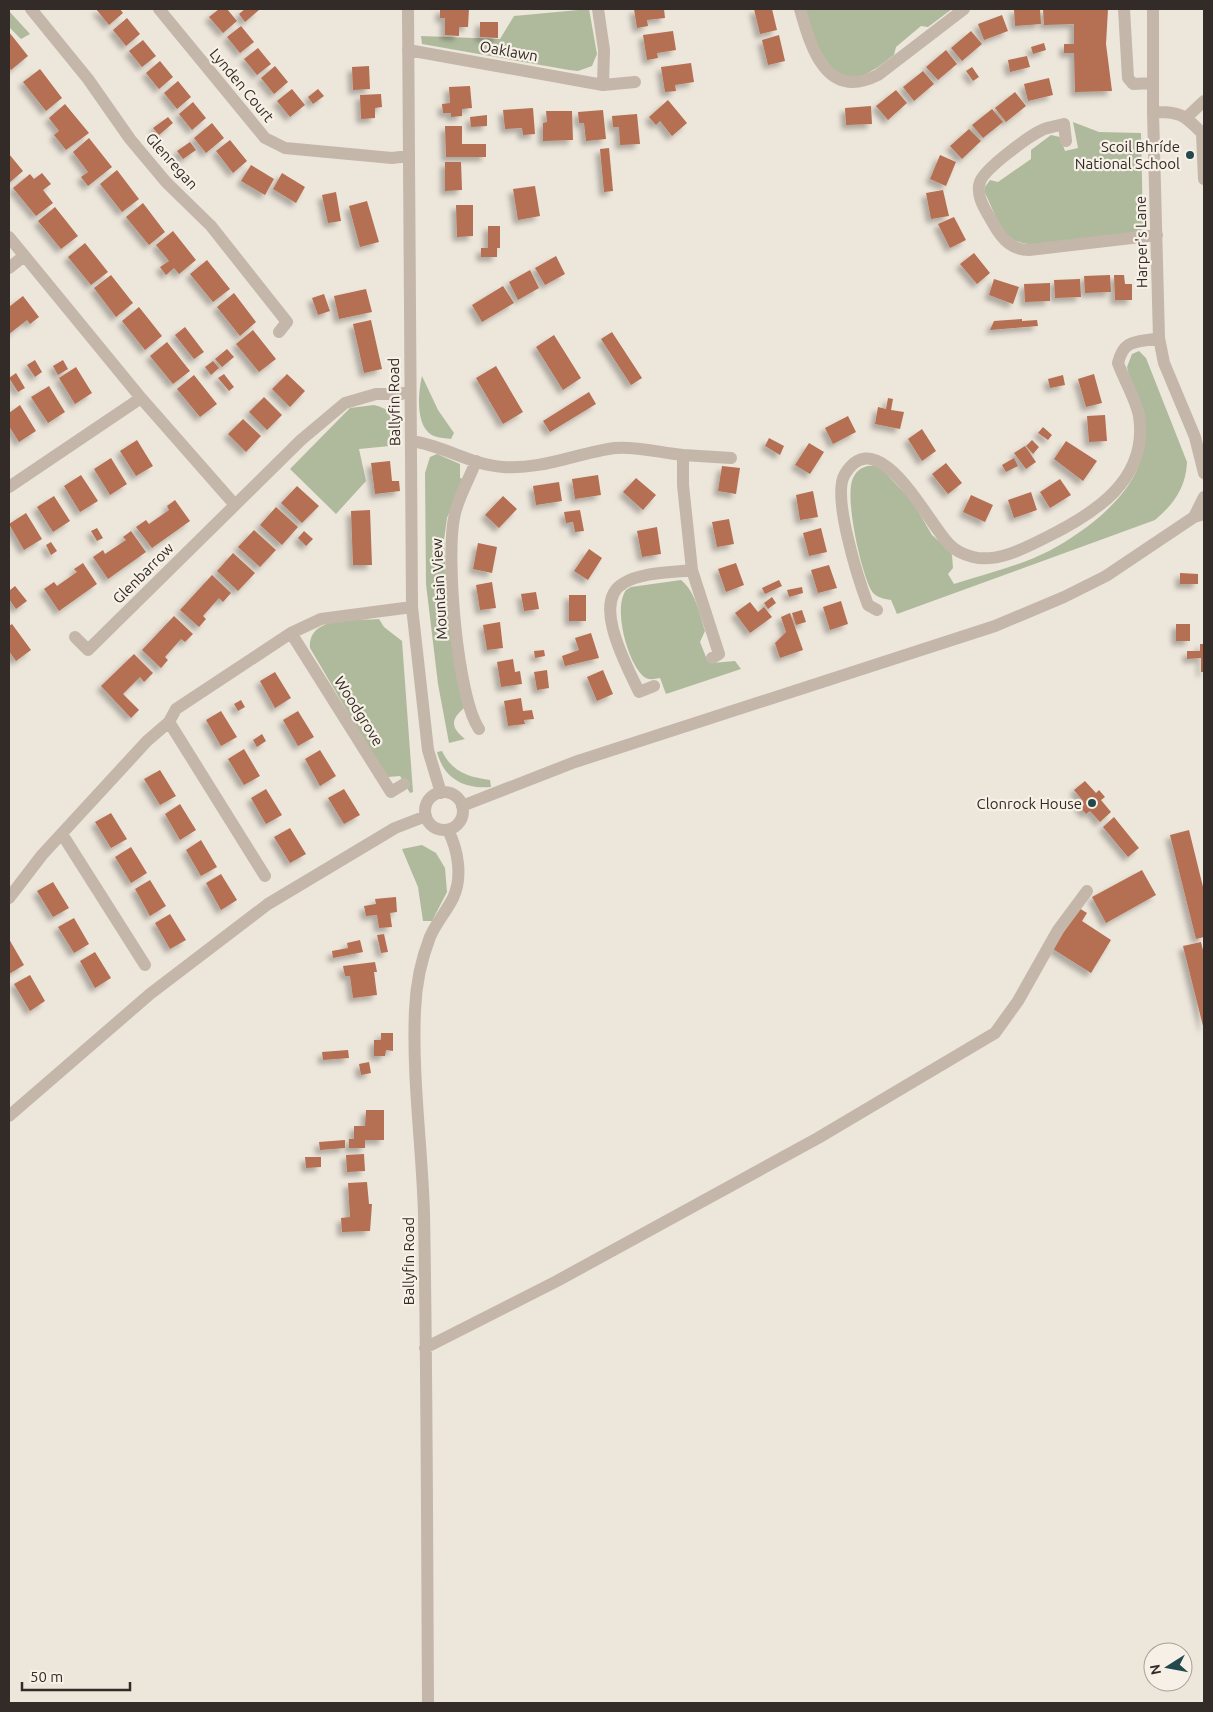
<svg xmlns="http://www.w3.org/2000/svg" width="1213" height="1712" font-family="Ubuntu,sans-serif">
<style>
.green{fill:#afba9d}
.building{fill:#b56f52;filter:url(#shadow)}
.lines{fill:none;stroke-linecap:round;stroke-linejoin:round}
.minor{stroke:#c4b6a9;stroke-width:12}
.poi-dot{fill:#23484d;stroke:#f6f0e6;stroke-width:2}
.labels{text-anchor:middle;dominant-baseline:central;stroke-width:4.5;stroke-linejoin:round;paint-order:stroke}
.street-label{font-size:15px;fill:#322b27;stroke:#f6f0e6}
.poi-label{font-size:15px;fill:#322b27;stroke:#f6f0e6;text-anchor:end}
</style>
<defs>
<filter id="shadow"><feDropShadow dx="-4.5" dy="4.5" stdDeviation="2.5" flood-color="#0004"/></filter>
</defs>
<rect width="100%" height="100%" fill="#ede6db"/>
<!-- green -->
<path class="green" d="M 589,9 L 597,54 L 592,66 L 578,71 L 569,70 L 422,44 L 421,36 L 500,39 L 514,16 Z
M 803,9 L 952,9 L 928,27 L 921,26 L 896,47 L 894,55 C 883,63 871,74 857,77 C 823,83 810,32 803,9 Z
M 9,11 L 30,34 L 21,39 L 9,27 Z
M 1073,122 L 1099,132 L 1141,133 L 1143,228 L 1140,231 C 1112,236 1031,256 1010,237 C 998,226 992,207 985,193 L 985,187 L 990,180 L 998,182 L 1031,159 L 1031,150 L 1051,135 L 1060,137 L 1065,151 L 1078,148 Z
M 1139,351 L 1146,358 L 1187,462 C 1186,487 1174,504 1155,520 L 897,614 L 891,600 C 883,599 875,597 871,590 C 861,571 844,497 853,478 C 858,467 868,464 879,466 L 912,501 L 932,535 L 948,549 L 952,555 L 953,568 L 948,574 L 954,584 C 986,574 1019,566 1049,551 C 1083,533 1131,498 1141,458 C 1143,449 1130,379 1127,367 L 1132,354 Z
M 422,376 L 438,410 L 454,433 L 451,439 C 446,438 439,438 434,436 C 415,428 418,393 422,376 Z
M 374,405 C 399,412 399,422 400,445 L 359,449 L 366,481 L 336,514 L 290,469 L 350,408 Z
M 437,454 L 460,464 L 460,478 L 463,479 L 447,518 L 444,540 L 447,594 L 464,708 C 450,720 451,728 465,739 L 449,743 L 438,684 L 426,584 L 425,473 L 430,457 Z
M 681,580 C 695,591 700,614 705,631 L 700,642 L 706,657 L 712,663 L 735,661 L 741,669 L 666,694 L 660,678 C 654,679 647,681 642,675 C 627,660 613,608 626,590 L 631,587 Z
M 379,619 L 384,627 L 402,641 L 413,792 L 410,793 L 400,776 L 388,777 L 383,772 L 310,648 C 308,615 356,621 379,619 Z
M 442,751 C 452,772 468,777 490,780 L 491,787 C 464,789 444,779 437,752 Z
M 422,845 L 436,853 L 445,868 L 447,892 L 432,921 L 423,921 L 418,887 L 402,849 Z"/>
<!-- building -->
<path class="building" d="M 96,9 L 120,9 L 123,13 L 109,25 Z
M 219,9 L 227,9 L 237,21 L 223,33 L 209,17 Z
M 245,9 L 258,9 L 259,10 L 245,22 L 239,14 Z
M 440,9 L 469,9 L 468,27 L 459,27 L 459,36 L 445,35 L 445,18 L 440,18 Z
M 634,9 L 664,9 L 665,18 L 647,20 L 648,26 L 637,28 Z
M 754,9 L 772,9 L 777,30 L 760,34 Z
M 1014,9 L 1040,9 L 1041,24 L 1015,26 Z
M 1043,9 L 1108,9 L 1106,44 L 1112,91 L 1075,92 L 1074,53 L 1064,53 L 1064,44 L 1074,44 L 1074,24 L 1044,25 Z
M 1002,15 L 1008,31 L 984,40 L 978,24 Z
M 127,18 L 140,34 L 126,46 L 113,30 Z
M 480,22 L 498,22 L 498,38 L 480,37 Z
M 241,26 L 254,42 L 240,53 L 227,37 Z
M 673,31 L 676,50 L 657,53 L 658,58 L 647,60 L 643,35 Z
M 971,31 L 982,44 L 962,61 L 951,48 Z
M 9,32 L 28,56 L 11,70 L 9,67 Z
M 779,35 L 785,61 L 768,65 L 762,40 Z
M 143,40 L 156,56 L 142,67 L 129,51 Z
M 1044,43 L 1046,50 L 1033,54 L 1031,47 Z
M 258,48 L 271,64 L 257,75 L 244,59 Z
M 946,50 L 957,64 L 938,80 L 926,67 Z
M 1027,56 L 1030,67 L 1010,72 L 1008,60 Z
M 160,61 L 173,77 L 159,89 L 146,73 Z
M 691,63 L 694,82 L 675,85 L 676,91 L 665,92 L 661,67 Z
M 275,66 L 288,82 L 274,94 L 261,78 Z
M 369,66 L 370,89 L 353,90 L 352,67 Z
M 972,67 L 979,77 L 973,81 L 966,71 Z
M 40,69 L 62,98 L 46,111 L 23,82 Z
M 923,71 L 934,84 L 914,101 L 903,87 Z
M 1049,78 L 1053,95 L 1028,101 L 1024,84 Z
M 178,81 L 191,97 L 177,109 L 164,93 Z
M 470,86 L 472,108 L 462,109 L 462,116 L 451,117 L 451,113 L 443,113 L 442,104 L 450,103 L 449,87 Z
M 292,89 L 305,105 L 290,117 L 277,101 Z
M 318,89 L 324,96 L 313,104 L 308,97 Z
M 896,90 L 907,103 L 888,120 L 876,106 Z
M 1015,92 L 1026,106 L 1006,122 L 995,108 Z
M 381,94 L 382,107 L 375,108 L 375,118 L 361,119 L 360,95 Z
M 668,100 L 687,123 L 672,136 L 660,121 L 656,125 L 649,117 Z
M 193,102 L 206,118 L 192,130 L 179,114 Z
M 65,104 L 89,133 L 66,150 L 54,135 L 59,131 L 49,118 Z
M 871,106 L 872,124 L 846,125 L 845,108 Z
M 533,108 L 535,134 L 523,135 L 522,128 L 505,129 L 503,110 Z
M 992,109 L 1003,122 L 983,138 L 972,125 Z
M 603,110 L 606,139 L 586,141 L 584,123 L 579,123 L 578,112 Z
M 546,111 L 572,111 L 573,140 L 543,141 L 543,123 L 547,122 Z
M 637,114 L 640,144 L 620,145 L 619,127 L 613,127 L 612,116 Z
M 487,115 L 487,126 L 471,127 L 470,117 Z
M 168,117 L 173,123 L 159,135 L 153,128 Z
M 212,123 L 224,138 L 206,153 L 194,138 Z
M 445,126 L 462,126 L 462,144 L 486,144 L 486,157 L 446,157 Z
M 969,129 L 981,141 L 962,159 L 950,146 Z
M 89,138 L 112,167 L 88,186 L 81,177 L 88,172 L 73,152 Z
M 230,140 L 247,161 L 233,173 L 216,151 Z
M 190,142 L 196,150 L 183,159 L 177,151 Z
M 609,148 L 613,191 L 604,192 L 600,149 Z
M 9,154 L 23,171 L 9,183 Z
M 940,155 L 956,162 L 946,186 L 930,179 Z
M 445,162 L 461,162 L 462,190 L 445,191 Z
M 251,165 L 274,179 L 265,195 L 241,181 Z
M 117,170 L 139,199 L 122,212 L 100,184 Z
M 42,173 L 51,184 L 43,190 L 53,203 L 36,216 L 13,188 L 30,174 L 34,179 Z
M 282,173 L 305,187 L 296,203 L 273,189 Z
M 535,186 L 540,216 L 518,220 L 513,189 Z
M 943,190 L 949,216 L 931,219 L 926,193 Z
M 336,192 L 341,221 L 328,223 L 322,195 Z
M 367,201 L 379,242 L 360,247 L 349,206 Z
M 143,203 L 165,232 L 149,245 L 126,217 Z
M 456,205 L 473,205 L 473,236 L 457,237 Z
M 55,207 L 78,236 L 61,249 L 38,221 Z
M 954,217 L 966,240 L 950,248 L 938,224 Z
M 488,226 L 500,226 L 500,248 L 497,248 L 497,257 L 481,257 L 481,248 L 488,248 Z
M 173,231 L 196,260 L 179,274 L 174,268 L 166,275 L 160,267 L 169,261 L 156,245 Z
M 85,243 L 108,272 L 91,285 L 68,257 Z
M 974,253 L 990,273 L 977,284 L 960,264 Z
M 556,256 L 565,274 L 545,285 L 535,268 Z
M 207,260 L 230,289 L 213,302 L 190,274 Z
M 530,270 L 539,288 L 518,300 L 509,282 Z
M 111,275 L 133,303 L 116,317 L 94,288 Z
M 1110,275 L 1111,292 L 1085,293 L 1084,276 Z
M 1114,275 L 1124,275 L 1125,284 L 1132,284 L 1132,300 L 1115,300 Z
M 994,279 L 1019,287 L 1013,304 L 989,295 Z
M 1080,279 L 1081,297 L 1055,298 L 1054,280 Z
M 1050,283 L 1050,301 L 1025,302 L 1024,284 Z
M 503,286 L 514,303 L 482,322 L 472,305 Z
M 366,289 L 372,312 L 339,319 L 334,296 Z
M 234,293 L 256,322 L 240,336 L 217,307 Z
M 324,294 L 330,311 L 318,315 L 312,298 Z
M 23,296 L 39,317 L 30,324 L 27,320 L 9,334 L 9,307 Z
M 139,307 L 162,336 L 145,350 L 122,321 Z
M 1022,319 L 1022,321 L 1037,320 L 1038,326 L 990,330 L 994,321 Z
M 371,320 L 382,369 L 364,373 L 353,324 Z
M 185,327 L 204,352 L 194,359 L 175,335 Z
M 253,330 L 276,359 L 259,372 L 236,344 Z
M 612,332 L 642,378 L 631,385 L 601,339 Z
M 554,335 L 581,378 L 563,390 L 536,347 Z
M 167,342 L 190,371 L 173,384 L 150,356 Z
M 227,349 L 234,357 L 222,367 L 215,359 Z
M 35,360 L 42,372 L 35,377 L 27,365 Z
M 63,360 L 68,369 L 58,375 L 53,366 Z
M 213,361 L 219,368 L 211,375 L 205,367 Z
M 496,366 L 523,412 L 503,424 L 476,378 Z
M 76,367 L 92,393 L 75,404 L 59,378 Z
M 16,373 L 25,388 L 18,392 L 9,378 Z
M 224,374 L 234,387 L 229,391 L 218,378 Z
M 287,374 L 305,391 L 290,407 L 272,389 Z
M 1094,374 L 1102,403 L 1086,407 L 1078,379 Z
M 194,375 L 217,404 L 200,417 L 177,389 Z
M 1063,375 L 1065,385 L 1050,388 L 1048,379 Z
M 49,386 L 65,412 L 48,423 L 31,397 Z
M 589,392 L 596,404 L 550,432 L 543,421 Z
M 264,397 L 282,415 L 267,430 L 249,412 Z
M 888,398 L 893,399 L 891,410 L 904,412 L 900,429 L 875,424 L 878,407 L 886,409 Z
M 20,405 L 36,431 L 19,442 L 9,426 L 9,413 Z
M 1105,415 L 1107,441 L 1089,442 L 1087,416 Z
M 848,416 L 856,432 L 833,444 L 825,428 Z
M 243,419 L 261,436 L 246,452 L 228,434 Z
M 1043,427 L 1052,435 L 1048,440 L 1038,433 Z
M 922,429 L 936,451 L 922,461 L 908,439 Z
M 769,438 L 784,446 L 780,455 L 765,446 Z
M 137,440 L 153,466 L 136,476 L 120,451 Z
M 1032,440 L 1039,447 L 1033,454 L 1026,446 Z
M 1066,441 L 1097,461 L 1083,481 L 1054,459 Z
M 809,443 L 824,452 L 810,474 L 795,465 Z
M 1025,446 L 1036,462 L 1026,469 L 1014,453 Z
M 111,458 L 127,484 L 110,495 L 94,469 Z
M 1014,458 L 1018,466 L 1006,472 L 1002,465 Z
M 390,461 L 392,481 L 399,481 L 400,491 L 375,494 L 371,463 Z
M 946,463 L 962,483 L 948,494 L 932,474 Z
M 722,466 L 740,468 L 736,494 L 718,491 Z
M 81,475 L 98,501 L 80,512 L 64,486 Z
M 598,475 L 601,495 L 575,499 L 572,479 Z
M 636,478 L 656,495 L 643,510 L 623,492 Z
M 1060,479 L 1071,495 L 1050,508 L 1040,492 Z
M 559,482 L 562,501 L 536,505 L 533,486 Z
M 297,486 L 319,506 L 302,523 L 281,503 Z
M 813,491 L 818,517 L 800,520 L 796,495 Z
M 1031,492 L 1037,510 L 1014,518 L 1008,500 Z
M 971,495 L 993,505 L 985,522 L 963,512 Z
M 54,496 L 70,521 L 53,532 L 37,507 Z
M 503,496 L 517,509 L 499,528 L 485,515 Z
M 175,500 L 190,521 L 152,548 L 136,527 L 146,520 L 149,524 L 169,510 L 167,506 Z
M 276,507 L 298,527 L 282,545 L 260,525 Z
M 370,510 L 372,565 L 353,565 L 351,511 Z
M 580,510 L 584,531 L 575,532 L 573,522 L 566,523 L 564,512 Z
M 26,513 L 42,539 L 24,550 L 9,524 Z
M 729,519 L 734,544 L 717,547 L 712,522 Z
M 657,527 L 661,554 L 642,557 L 637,531 Z
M 97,528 L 103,538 L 97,541 L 91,531 Z
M 821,528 L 827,552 L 809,556 L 803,533 Z
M 254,530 L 276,550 L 260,567 L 238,547 Z
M 131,531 L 146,552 L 108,579 L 93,557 L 103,550 L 105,554 L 126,540 L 123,537 Z
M 304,531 L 313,539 L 306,546 L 298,538 Z
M 51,542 L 57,551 L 51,555 L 46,545 Z
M 478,543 L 497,547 L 492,573 L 473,569 Z
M 589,549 L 602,558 L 588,580 L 574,571 Z
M 233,553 L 255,573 L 238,591 L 217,571 Z
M 83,563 L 97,584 L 59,611 L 44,589 L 54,582 L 57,586 L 77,572 L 74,569 Z
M 736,563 L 744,585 L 726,592 L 718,569 Z
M 829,565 L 837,588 L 818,593 L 811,570 Z
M 1180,573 L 1198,574 L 1198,584 L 1180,584 Z
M 212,575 L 231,593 L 223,602 L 219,598 L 203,616 L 206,619 L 199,627 L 180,610 Z
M 779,580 L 782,586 L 765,594 L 762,588 Z
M 492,582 L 496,608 L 480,610 L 476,585 Z
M 15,586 L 27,601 L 16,609 L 9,599 L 9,591 Z
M 802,587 L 803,593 L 789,597 L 787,590 Z
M 536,592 L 539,609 L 524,611 L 521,594 Z
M 569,595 L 586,595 L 586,621 L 569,621 Z
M 772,597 L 776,603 L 768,609 L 764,603 Z
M 841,601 L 848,624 L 830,630 L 823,607 Z
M 750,602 L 758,612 L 764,607 L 772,617 L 750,633 L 735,613 Z
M 802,610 L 806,622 L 796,625 L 792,613 Z
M 790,613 L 803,650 L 780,658 L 775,643 L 786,632 L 781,617 Z
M 174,616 L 193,634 L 185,642 L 181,639 L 165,657 L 168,660 L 161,668 L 142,650 Z
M 500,622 L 503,648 L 487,650 L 483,625 Z
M 12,624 L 31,650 L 16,661 L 9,651 L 9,626 Z
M 1176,624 L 1190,624 L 1190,641 L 1176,641 Z
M 591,633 L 599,658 L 565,666 L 562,656 L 579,650 L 575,638 Z
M 1200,644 L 1204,644 L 1204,672 L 1201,672 L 1201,658 L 1187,659 L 1187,651 L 1200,651 Z
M 544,650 L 545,656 L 535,658 L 534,651 Z
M 134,654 L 153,673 L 144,682 L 140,677 L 123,694 L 139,710 L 131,718 L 101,686 Z
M 513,659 L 515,672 L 520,671 L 522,684 L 501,687 L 497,662 Z
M 547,670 L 549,688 L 537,690 L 534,672 Z
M 603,670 L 613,694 L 597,701 L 587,677 Z
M 275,672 L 291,698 L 275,708 L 260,681 Z
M 521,698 L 523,711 L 532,710 L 534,719 L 524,720 L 525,724 L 508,726 L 504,701 Z
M 241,700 L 245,707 L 238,711 L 234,704 Z
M 221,711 L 237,737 L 221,746 L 206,720 Z
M 298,711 L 314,737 L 298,746 L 283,720 Z
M 262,734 L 266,741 L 257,747 L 253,740 Z
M 244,749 L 260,776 L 244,785 L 228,759 Z
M 320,750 L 336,776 L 320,786 L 305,759 Z
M 160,770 L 176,796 L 160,805 L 144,779 Z
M 1085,781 L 1096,793 L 1099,790 L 1105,797 L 1101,800 L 1111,812 L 1100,822 L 1090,811 L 1086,814 L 1078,805 L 1083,801 L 1074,790 Z
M 266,789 L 282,815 L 266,824 L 251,798 Z
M 344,789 L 360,815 L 344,824 L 328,798 Z
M 180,804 L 196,830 L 180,840 L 165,814 Z
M 111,813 L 127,839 L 111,848 L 95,822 Z
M 1114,817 L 1139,848 L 1128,857 L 1103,827 Z
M 290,828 L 306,854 L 290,863 L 274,837 Z
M 1189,830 L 1204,891 L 1204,937 L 1196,939 L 1170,835 Z
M 201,840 L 217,867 L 201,876 L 186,850 Z
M 131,847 L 147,873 L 131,883 L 115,857 Z
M 1142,870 L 1156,895 L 1106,923 L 1092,897 Z
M 221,874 L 237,900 L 221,910 L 206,883 Z
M 150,880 L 166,906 L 150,916 L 135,889 Z
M 53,882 L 69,908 L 53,917 L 37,891 Z
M 396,897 L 397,912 L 390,913 L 392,927 L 379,928 L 377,915 L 366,916 L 364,906 L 376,904 L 375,899 Z
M 1079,908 L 1087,913 L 1082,921 L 1111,940 L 1091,973 L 1053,949 Z
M 170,914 L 186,940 L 170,949 L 155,923 Z
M 74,918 L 89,944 L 74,953 L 58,927 Z
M 384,934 L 388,952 L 381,953 L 377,935 Z
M 9,939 L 24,965 L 9,974 Z
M 360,940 L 363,952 L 333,958 L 332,951 L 348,948 L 347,943 Z
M 1201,942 L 1204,954 L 1204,1030 L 1183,946 Z
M 95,952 L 111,978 L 95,988 L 80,961 Z
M 375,962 L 377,972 L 374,972 L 377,995 L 353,998 L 350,976 L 345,976 L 343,966 Z
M 30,975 L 45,1001 L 30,1011 L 14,984 Z
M 381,1033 L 393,1033 L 393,1051 L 386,1050 L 385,1056 L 374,1056 L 374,1040 L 381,1040 Z
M 348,1050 L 349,1058 L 323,1060 L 322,1052 Z
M 369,1062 L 371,1073 L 361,1075 L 359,1064 Z
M 366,1110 L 384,1110 L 384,1140 L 365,1140 L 365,1148 L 349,1148 L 349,1139 L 354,1139 L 354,1126 L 365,1126 Z
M 345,1140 L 345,1148 L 320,1150 L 319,1142 Z
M 364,1154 L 365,1171 L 347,1172 L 346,1155 Z
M 305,1157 L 321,1157 L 321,1167 L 306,1168 Z
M 367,1182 L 369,1204 L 372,1204 L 370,1231 L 342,1232 L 341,1218 L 350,1217 L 348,1183 Z"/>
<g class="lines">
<!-- minor -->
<path class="minor" d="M 31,9 L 88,79 L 130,139 L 166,182 L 211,226 L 287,322 L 279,332
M 159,9 L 265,138 L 285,148 L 392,158 L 409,156
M 408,9 L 412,607 L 428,750 L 441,793
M 800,9 C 811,48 826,101 878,75 L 964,9
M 1124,9 L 1128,78 L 1133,84 L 1153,83
M 1153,9 L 1153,112 L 1159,338 L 1164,363 L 1195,437 L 1204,473
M 408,50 L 603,85 L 604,50 L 598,9
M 603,85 L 635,82
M 1153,112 C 1180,111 1184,115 1202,133 L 1204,179
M 1187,117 L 1204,101
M 1066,141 L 1064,124 C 1057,126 1048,127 1042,130 C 1029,136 984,169 980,182 C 975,197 987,212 994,225 C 1002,239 1012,250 1029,250 L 1157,235
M 9,237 L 141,398 L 235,505
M 9,268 L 24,256
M 411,441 C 443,445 471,465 503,467 C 542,470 577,453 615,448 C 637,446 661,453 683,455 L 683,485 L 692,570 L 719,654 L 712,658
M 683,455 L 731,458
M 476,461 C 469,480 457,499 454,518 C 446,558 457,696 479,729
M 9,487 L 141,398
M 1194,517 L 1204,497
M 877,610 L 868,605 C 859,581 831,495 845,474 C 879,419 930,527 950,545 C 956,551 965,555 973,557 C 997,563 1025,548 1045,538 C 1094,514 1149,480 1139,416 C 1136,399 1124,380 1118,363 C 1124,338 1137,343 1159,338
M 291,633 L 391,792 L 404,784
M 75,637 L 88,650 L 301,440 L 345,403 L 376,394 L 401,394 L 410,391
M 654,686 L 639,692 C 628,668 590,601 624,583 C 642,572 671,573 692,570
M 169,722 L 265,876
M425 811a19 19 0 1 1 38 0a19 19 0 1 1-38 0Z
M 462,806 L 575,762 L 995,626 L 1064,597 L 1106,576 L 1194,517 L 1204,514
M 62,834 L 145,965
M 9,898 L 42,855 L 147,741 L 169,722 L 176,709 L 291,633 L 321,619 L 412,607
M 9,1116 L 150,994 L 268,904 L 395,828 L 426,816
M 425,1348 L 557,1281 L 818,1138 L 995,1033 L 1018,1001 L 1058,930 L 1087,891
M 428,1703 C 427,1540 427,1377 424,1214 C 422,1146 412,1078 415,1010 C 416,984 421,960 430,937 C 436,923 446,912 453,898 C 463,877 458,850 448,830"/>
</g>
<!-- markers -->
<g class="poi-dot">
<circle cx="1190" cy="155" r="5"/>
<circle cx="1092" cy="803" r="5"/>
</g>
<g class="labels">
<!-- street labels -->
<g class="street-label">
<text transform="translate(509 51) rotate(10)">Oaklawn</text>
<text transform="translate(242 85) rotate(50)">Lynden Court</text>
<text transform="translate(172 161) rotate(48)">Glenregan</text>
<text transform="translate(1141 242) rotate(-91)">Harper's Lane</text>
<text transform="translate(394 402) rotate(-91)">Ballyfin Road</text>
<text transform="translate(143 573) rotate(-45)">Glenbarrow</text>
<text transform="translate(439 589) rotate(-93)">Mountain View</text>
<text transform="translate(359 711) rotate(58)">Woodgrove</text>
<text transform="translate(408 1261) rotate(-90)">Ballyfin Road</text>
</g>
<!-- poi labels -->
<g class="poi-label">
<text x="1180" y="146">Scoil Bhríde<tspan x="1180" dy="17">National School</tspan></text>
<text x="1082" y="803">Clonrock House</text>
</g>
</g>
<!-- border -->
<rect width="1213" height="1712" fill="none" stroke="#322b27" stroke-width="20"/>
<!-- north arrow -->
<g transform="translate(1168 1667) rotate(259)"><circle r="24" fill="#f6f0e6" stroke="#a8a19a"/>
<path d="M0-4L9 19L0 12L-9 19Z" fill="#23484d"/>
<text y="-8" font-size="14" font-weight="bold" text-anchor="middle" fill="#322b27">N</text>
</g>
<!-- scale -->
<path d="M22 1682v8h108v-8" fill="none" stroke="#322b27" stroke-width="2.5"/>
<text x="30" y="1682" font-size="15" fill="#322b27" stroke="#f6f0e6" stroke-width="4" paint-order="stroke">50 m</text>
</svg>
